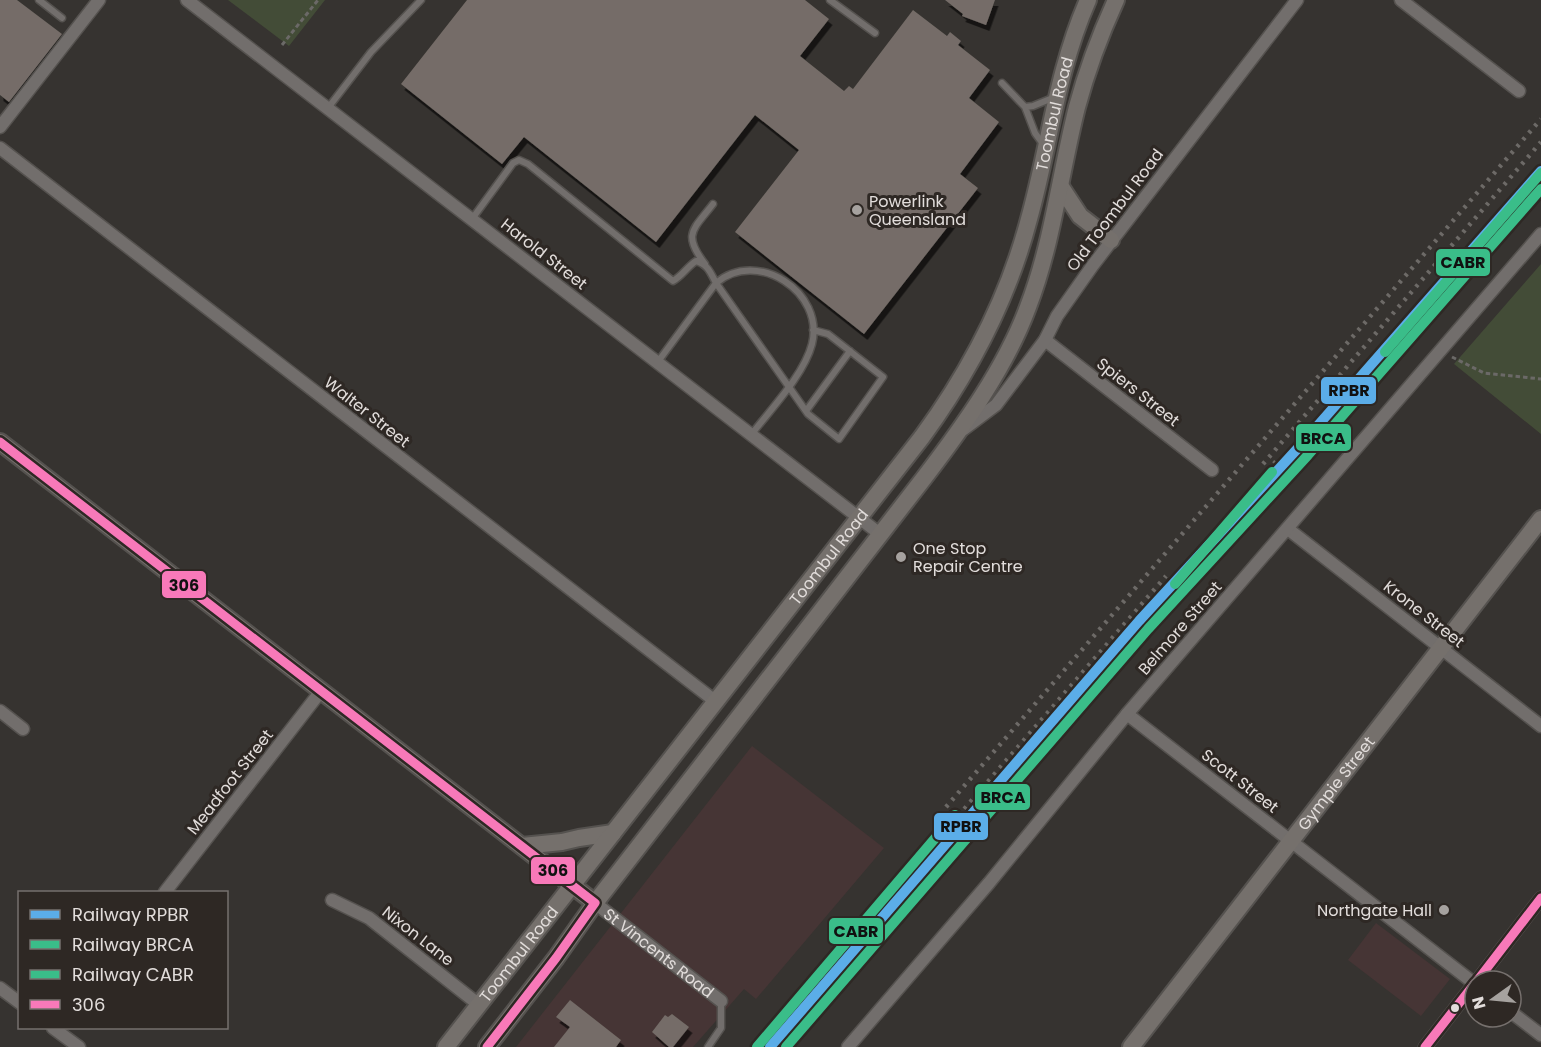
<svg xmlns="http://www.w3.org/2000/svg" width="1541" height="1047" font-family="Poppins,sans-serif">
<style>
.commercial{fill:#463535}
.green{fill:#434c37}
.building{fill:#746c67;filter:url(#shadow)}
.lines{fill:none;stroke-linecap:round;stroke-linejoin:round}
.lane-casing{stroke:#55524f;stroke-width:9}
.street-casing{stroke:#55524f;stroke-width:15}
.secondary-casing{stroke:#55524f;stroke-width:20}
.path{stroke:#6b6967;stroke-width:3;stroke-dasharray:4.5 3;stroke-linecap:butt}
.lane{stroke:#726e6c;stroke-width:6}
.street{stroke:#726e6c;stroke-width:12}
.secondary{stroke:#75706c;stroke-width:16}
.rail{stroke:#6d6a67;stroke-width:4.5;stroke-dasharray:3 6;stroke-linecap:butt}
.bus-1-casing{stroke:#2e2824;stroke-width:14}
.bus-1{stroke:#f879b9;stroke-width:9}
.rail-1-casing{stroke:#2e2824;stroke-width:15}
.rail-2-casing{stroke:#2e2824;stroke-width:15}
.rail-3-casing{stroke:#2e2824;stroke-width:15}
.rail-1{stroke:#5bade8;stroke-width:10}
.rail-2{stroke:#3abd89;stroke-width:10}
.rail-3{stroke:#3abd89;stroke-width:10}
.poi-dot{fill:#a6a29f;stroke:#2e2824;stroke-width:2}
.bus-dot{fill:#e2dddb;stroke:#2e2824;stroke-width:2}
.labels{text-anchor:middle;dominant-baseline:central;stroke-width:6;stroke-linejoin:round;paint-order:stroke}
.street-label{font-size:16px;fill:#e2dddb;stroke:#2e2824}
.poi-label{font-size:16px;fill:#e2dddb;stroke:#2e2824;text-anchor:start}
.line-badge{stroke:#2e2824;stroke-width:2}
.pale-badge-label{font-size:16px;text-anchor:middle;font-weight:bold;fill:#111}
</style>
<defs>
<filter id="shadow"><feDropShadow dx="3.5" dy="6" stdDeviation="0" flood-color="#0009"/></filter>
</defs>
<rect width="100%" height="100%" fill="#363330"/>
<!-- commercial -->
<path class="commercial" d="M 752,746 L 884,848 L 756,999 L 744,989 L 693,1047 L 516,1047 Z
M 1376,923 L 1450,979 L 1421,1016 L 1348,960 Z"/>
<!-- green -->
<path class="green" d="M 228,0 L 325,0 L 289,46 Z
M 1541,264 L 1541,434 L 1454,364 Z"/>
<!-- building -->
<path class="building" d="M 0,0 L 17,0 L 62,34 L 9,102 L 0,95 Z
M 467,0 L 805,0 L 829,19 L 800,56 L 844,91 L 849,86 L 853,89 L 913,10 L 947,36 L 950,32 L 961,41 L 958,45 L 990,70 L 969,98 L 999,122 L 960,174 L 978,188 L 864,334 L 735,232 L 799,150 L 755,115 L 656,242 L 524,137 L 502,164 L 401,84 Z
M 945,0 L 995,0 L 986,25 L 962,16 L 963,14 Z
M 570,1000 L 621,1040 L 616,1047 L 554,1047 L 570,1027 L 556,1017 Z
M 672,1014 L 689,1027 L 673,1047 L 669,1047 L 652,1032 L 665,1015 L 668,1017 Z"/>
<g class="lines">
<!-- lane casing -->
<g class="lane-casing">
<path id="lane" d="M 39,0 L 62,18
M 830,0 L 875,33
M 1002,83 L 1025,107 L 1035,133 L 1043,144
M 1025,107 L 1033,106 L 1055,97
M 328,108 L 371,52 L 421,0
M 472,219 L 513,163 L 519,160 L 528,164 L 673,281 C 682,276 687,267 696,261 C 708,264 711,274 716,283 L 808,414 L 839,439 L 883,377 L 828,334 L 813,330
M 705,264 C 682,234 693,230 713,204
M 657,363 L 716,283 C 757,248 825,292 812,344 C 804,375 770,410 751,435
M 806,411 L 850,351
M 708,1047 L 721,1028 L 721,1001"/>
</g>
<!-- street casing -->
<g class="street-casing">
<g id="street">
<path d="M 187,0 L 880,534"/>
<path d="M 1401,0 L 1519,91"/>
<path d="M 0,127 L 99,0"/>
<path d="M 0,148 L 715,701"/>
<path d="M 1045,340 L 1212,470"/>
<path d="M 964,429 L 996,405 L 1045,340 L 1057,316 L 1093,265 L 1297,0"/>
<path d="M 1288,529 L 1541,726"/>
<path d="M 0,711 L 23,729"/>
<path d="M 1127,714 L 1475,984"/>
<path d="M 165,892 L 321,691"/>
<path d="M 332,900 L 369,918 L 478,1004"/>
<path id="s1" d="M 595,903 L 721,1001"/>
<path d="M 1477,981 L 1541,898"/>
<path d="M 0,988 L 20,1003"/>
<path d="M 1511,1012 L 1541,1035"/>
<path d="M 53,1028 L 79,1047"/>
<path d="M 848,1047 L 989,883 L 1127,714 L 1541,234"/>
<path d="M 1425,1047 L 1475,983"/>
</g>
</g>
<!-- secondary casing -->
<g class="secondary-casing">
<g id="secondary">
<path d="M 1061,187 L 1080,216 L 1111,240"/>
<path d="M 0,442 L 595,903"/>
<path d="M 522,846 L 562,842 L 579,838 L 613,833"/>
<path id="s2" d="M 446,1047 L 922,437 C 971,370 1008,299 1029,219 C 1050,144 1056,73 1088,0"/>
<path d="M 487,1047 L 556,958 L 595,903 L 924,478 C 963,427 1006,367 1028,307 C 1053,242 1060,174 1077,107 C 1087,70 1100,35 1116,0"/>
<path id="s3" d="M 1131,1047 L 1541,519"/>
</g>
</g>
<!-- path -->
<path class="path" d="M 282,45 L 318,0
M 1452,357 L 1484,373 L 1541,379"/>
<!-- lane -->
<use href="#lane" class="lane"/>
<!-- street -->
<use href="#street" class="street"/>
<!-- secondary -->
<use href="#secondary" class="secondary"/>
<!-- rail -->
<path class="rail" d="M 1263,464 L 1541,142
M 1162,593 L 1278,459
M 946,807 L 1541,119
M 758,1047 L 1166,576"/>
<!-- bus-1 casing -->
<g class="bus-1-casing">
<path id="bus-1" d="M 0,442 L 595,903 L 556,958 L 487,1047
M 1477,981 L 1541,898
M 1425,1047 L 1475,983"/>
</g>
<!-- bus-1 -->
<use href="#bus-1" class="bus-1"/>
<!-- rail-1 casing -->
<g class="rail-1-casing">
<path id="rail-1" d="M 770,1047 L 1139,621 L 1299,447 L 1541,171"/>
</g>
<!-- rail-2 casing -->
<g class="rail-2-casing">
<path id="rail-2" d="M 786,1047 L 1148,629 L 1308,455 L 1541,189"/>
</g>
<!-- rail-3 casing -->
<g class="rail-3-casing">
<path id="rail-3" d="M 1385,352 L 1541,173
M 1175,584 L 1272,472
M 757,1047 L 955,815"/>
</g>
<!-- rail-1 -->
<use href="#rail-1" class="rail-1"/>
<!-- rail-2 -->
<use href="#rail-2" class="rail-2"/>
<!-- rail-3 -->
<use href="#rail-3" class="rail-3"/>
</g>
<!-- markers -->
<g class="poi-dot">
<circle cx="857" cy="210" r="6"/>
<circle cx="901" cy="557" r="6"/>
<circle cx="1444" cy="910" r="6"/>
</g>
<circle class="bus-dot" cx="1455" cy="1008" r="5"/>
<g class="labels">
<!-- street labels -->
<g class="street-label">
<text stroke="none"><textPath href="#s2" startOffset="1126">Toombul Road</textPath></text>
<text transform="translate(1115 210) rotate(-53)">Old Toombul Road</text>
<text transform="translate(544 254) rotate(38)">Harold Street</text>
<text transform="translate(1138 392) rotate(38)">Spiers Street</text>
<text transform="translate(367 412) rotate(38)">Walter Street</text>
<text stroke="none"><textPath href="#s2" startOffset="622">Toombul Road</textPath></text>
<text transform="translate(1424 614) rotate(38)">Krone Street</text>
<text transform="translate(1180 628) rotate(-49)">Belmore Street</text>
<text transform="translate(1240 781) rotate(38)">Scott Street</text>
<text transform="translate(230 782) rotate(-52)">Meadfoot Street</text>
<text stroke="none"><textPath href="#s3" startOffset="334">Gympie Street</textPath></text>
<text transform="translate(418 936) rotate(38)">Nixon Lane</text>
<text stroke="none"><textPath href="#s2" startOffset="118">Toombul Road</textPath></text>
<text stroke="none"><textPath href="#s1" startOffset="81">St Vincents Road</textPath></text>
</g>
<!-- poi labels -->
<g class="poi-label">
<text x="869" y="201">Powerlink<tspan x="869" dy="18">Queensland</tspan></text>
<text x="913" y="548">One Stop<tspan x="913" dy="18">Repair Centre</tspan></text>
<text x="1432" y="910" text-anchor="end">Northgate Hall</text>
</g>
</g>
<g class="line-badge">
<rect x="1435" y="248" width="56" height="29" rx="6" fill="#3abd89"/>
<rect x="1320" y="376" width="57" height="29" rx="6" fill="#5bade8"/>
<rect x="1295" y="423" width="57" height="29" rx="6" fill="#3abd89"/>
<rect x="161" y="570" width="46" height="29" rx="6" fill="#f879b9"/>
<rect x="974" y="783" width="57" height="28" rx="6" fill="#3abd89"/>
<rect x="933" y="812" width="56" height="29" rx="6" fill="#5bade8"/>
<rect x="530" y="856" width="46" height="29" rx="6" fill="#f879b9"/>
<rect x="828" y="917" width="56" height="28" rx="6" fill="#3abd89"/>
</g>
<g class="pale-badge-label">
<text x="1463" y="268">CABR</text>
<text x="1349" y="396">RPBR</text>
<text x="1323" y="444">BRCA</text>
<text x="184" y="591">306</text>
<text x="1003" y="803">BRCA</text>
<text x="961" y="832">RPBR</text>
<text x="553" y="876">306</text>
<text x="856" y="937">CABR</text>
</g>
<!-- legend -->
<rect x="18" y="891" width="210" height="138" fill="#2e2824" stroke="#76706d" stroke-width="1.5"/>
<rect x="30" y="910" width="30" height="9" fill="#5bade8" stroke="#76706d" stroke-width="1.5"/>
<text x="72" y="921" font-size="18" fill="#e2dddb">Railway RPBR</text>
<rect x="30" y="940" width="30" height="9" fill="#3abd89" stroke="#76706d" stroke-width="1.5"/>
<text x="72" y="951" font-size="18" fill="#e2dddb">Railway BRCA</text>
<rect x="30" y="970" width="30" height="9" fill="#3abd89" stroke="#76706d" stroke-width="1.5"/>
<text x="72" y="981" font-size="18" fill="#e2dddb">Railway CABR</text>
<rect x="30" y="1000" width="30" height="9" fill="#f879b9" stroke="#76706d" stroke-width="1.5"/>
<text x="72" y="1011" font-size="18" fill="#e2dddb">306</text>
<!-- north arrow -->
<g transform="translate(1493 999) rotate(255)"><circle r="28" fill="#2e2824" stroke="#76706d" stroke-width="1.5"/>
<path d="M0-4.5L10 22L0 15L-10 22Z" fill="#a6a29f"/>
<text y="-9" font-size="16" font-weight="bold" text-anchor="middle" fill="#e2dddb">N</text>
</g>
</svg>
